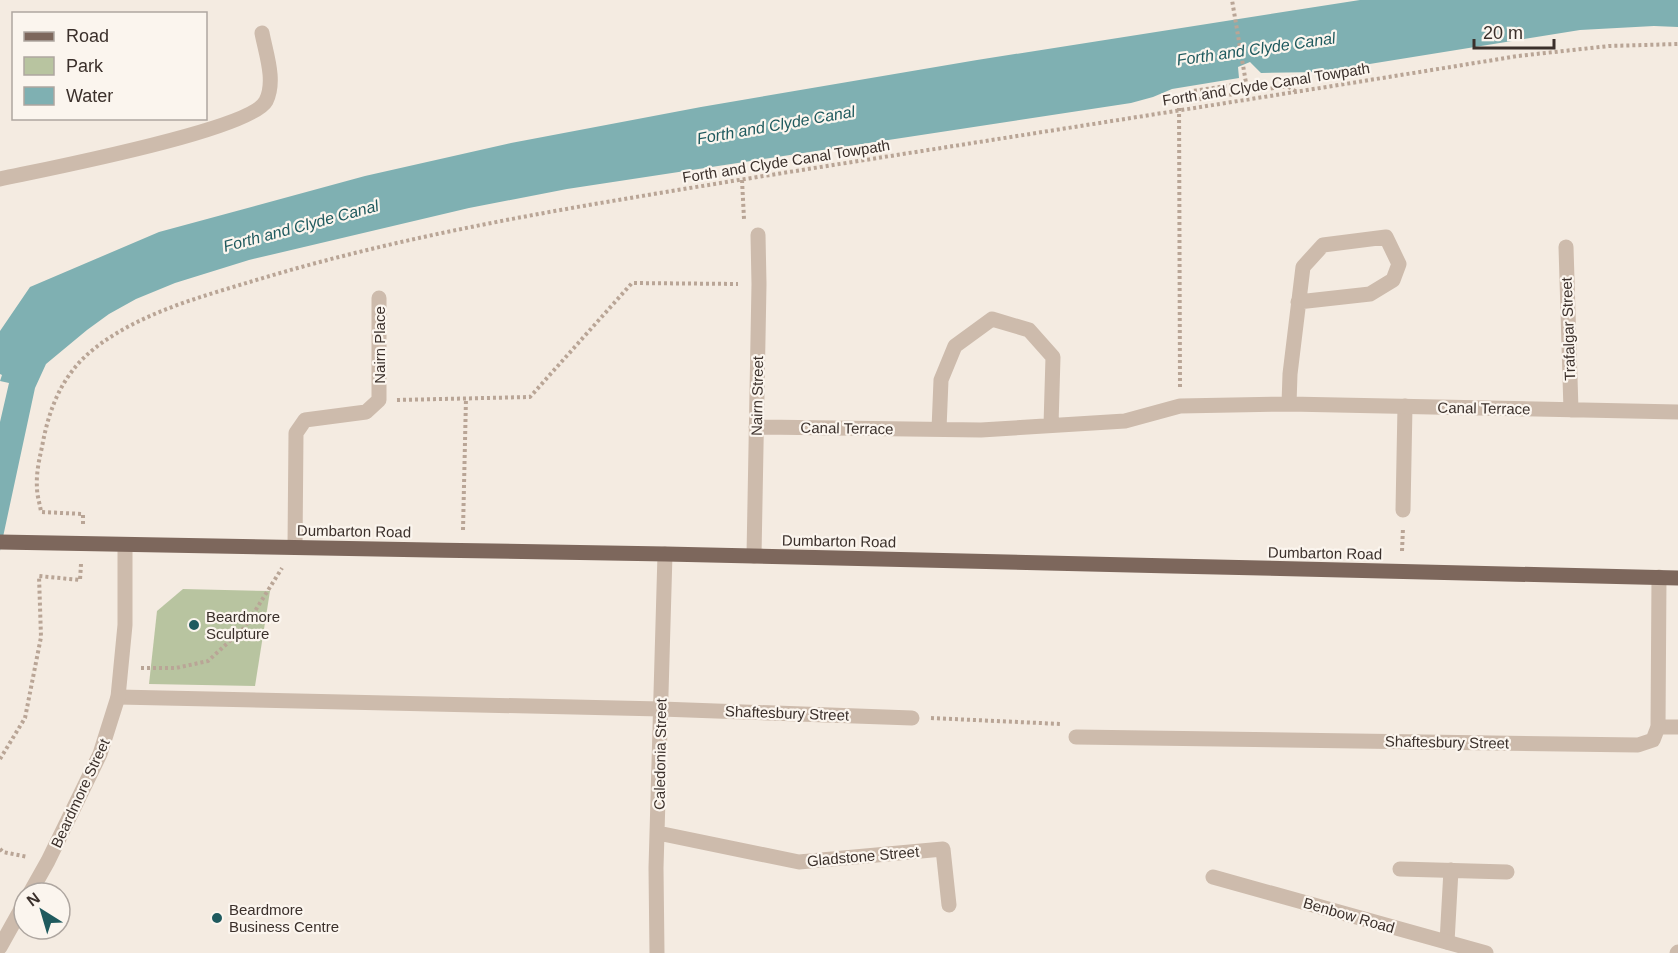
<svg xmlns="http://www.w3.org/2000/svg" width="1678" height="953" font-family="Arial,sans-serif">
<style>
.green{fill:#b8c4a0}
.water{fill:#7fb0b2}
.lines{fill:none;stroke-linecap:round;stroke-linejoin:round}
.path{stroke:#b9a596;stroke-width:4;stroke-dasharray:3 3;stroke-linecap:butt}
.lane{stroke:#cdbbac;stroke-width:15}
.street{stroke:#cdbbac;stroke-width:15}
.primary{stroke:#7d675c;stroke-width:15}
.poi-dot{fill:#1f5a5e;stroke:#fbf5ee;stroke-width:2}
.labels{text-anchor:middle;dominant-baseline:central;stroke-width:4.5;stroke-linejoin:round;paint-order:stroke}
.street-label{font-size:15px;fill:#3b302b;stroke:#fbf5ee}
.poi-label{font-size:15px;fill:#3b302b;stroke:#fbf5ee;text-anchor:start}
.water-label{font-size:16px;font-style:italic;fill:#1f5a5e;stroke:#fbf5ee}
</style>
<rect width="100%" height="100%" fill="#f4ebe1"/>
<!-- green -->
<path class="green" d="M 183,589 L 270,591 L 255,686 L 149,684 L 157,611 Z"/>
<!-- water -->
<path class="water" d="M 1360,0 L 1678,0 L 1678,27 L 1654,26 L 1580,30 L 1320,72 L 1261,73 L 1250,62 L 1238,67 L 1239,78 L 1172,89 L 1153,97 L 1131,103 L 567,189 L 469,208 L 249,260 L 175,283 L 136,299 L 109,314 L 87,330 L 46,364 L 35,388 L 0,551 L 0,422 L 9,383 L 0,381 L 2,375 L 0,374 L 0,331 L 30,287 L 159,232 L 365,176 L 511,143 L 701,107 L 977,60 Z"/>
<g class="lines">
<!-- path -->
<path class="path" d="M 1193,96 L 1193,91 L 1246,83 L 1232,0
M 742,180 L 744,219
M 1180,387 L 1179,99 L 1193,96 L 1194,100 L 1287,86 L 1297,92
M 397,400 L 530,397 L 632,283 L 738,284
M 83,524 L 83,514 L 41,512 C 40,504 37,496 37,488 C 36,474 39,460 42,447 C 49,408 62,374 95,348 C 140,313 200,297 253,281 C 414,232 580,206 745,179 C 1003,138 1261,98 1518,56 L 1609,46 L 1678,44
M 463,530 L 466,398
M 1402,551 L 1403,528
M 141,668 L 176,668 L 208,661 L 245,627 L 282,568
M 931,718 L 1061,724
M 0,759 L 25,718 L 41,637 L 39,576 L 80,580 L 81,564
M 0,849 L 3,852 L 28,857"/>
<!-- lane -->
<path class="lane" d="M 0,179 C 41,170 251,130 266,101 C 276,81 266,54 262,33
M 1403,510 L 1405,406
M 118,697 L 661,709 L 912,718
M 1658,727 L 1678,727
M 1400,869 L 1507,872
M 1447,942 L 1451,870"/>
<!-- street -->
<path class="street" d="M 1566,247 L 1571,410
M 1289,404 L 1290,374 L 1303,267 L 1323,245 L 1386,237 L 1399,264 L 1393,280 L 1370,294 L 1298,302
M 756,427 L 981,430 L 1125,421 L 1180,406 L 1289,404 L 1678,412
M 939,429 L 941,380 L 955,346 L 992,319 L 1029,330 L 1053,357 L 1051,425
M 295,547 L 296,433 L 305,420 L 366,412 L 379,400 L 379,298
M 754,556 L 759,284 L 758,235
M 1076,737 L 1638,745 L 1653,740 L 1658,727 L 1659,577
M 658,833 L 799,862 L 943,849 L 949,905
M 1213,877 L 1486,953
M 30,893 L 48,861 L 100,754 L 118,697 L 125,625 L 125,545
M 0,947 L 24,904
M 657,953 L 656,868 L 665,554
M 1677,953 L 1678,952"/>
<!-- primary -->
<path class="primary" d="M 0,542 C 222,547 444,550 666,554 C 1003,561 1341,571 1678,578"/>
</g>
<!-- markers -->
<g class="poi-dot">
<circle cx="194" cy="625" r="6"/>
<circle cx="217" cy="918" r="6"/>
</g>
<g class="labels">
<!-- street labels -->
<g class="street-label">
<text transform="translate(1266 84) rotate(-9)">Forth and Clyde Canal Towpath</text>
<text transform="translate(786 161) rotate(-9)">Forth and Clyde Canal Towpath</text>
<text transform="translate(1568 329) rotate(-92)">Trafalgar Street</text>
<text transform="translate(379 345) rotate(-90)">Nairn Place</text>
<text transform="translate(757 396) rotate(-89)">Nairn Street</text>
<text transform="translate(1484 408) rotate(1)">Canal Terrace</text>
<text transform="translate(847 428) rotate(1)">Canal Terrace</text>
<text transform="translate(354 531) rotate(1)">Dumbarton Road</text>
<text transform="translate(839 541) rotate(1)">Dumbarton Road</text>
<text transform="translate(1325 553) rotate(1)">Dumbarton Road</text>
<text transform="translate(787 713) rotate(2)">Shaftesbury Street</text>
<text transform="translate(1447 742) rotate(1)">Shaftesbury Street</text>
<text transform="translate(660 754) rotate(-89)">Caledonia Street</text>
<text transform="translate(80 793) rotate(-65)">Beardmore Street</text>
<text transform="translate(863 856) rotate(-5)">Gladstone Street</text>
<text transform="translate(1349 915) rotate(16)">Benbow Road</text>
</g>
<!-- poi labels -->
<g class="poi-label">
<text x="206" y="616">Beardmore<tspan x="206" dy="17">Sculpture</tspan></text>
<text x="229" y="909">Beardmore<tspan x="229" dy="17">Business Centre</tspan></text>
</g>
<!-- water labels -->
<g class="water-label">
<text transform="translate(1256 49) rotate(-8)">Forth and Clyde Canal</text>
<text transform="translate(776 125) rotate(-10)">Forth and Clyde Canal</text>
<text transform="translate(301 226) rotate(-15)">Forth and Clyde Canal</text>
</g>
</g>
<!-- legend -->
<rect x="12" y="12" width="195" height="108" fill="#fbf5ee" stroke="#aea6a0" stroke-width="1.5"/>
<rect x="24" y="32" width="30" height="9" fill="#7d675c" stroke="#aea6a0" stroke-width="1.5"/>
<text x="66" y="42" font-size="18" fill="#3b302b">Road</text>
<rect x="24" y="57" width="30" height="18" fill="#b8c4a0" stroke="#aea6a0" stroke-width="1.5"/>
<text x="66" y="72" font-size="18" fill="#3b302b">Park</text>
<rect x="24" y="87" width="30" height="18" fill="#7fb0b2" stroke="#aea6a0" stroke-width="1.5"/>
<text x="66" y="102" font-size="18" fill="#3b302b">Water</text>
<!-- north arrow -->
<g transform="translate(42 911) rotate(323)"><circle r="28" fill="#fbf5ee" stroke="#aea6a0" stroke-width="1.5"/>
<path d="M0-4.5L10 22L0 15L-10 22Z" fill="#1f5a5e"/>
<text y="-9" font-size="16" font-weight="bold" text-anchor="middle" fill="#3b302b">N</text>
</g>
<!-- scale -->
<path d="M1474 39v9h80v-9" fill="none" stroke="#3b302b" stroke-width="3"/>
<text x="1483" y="39" font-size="18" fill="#3b302b" stroke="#fbf5ee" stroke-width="4.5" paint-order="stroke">20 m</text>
</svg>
